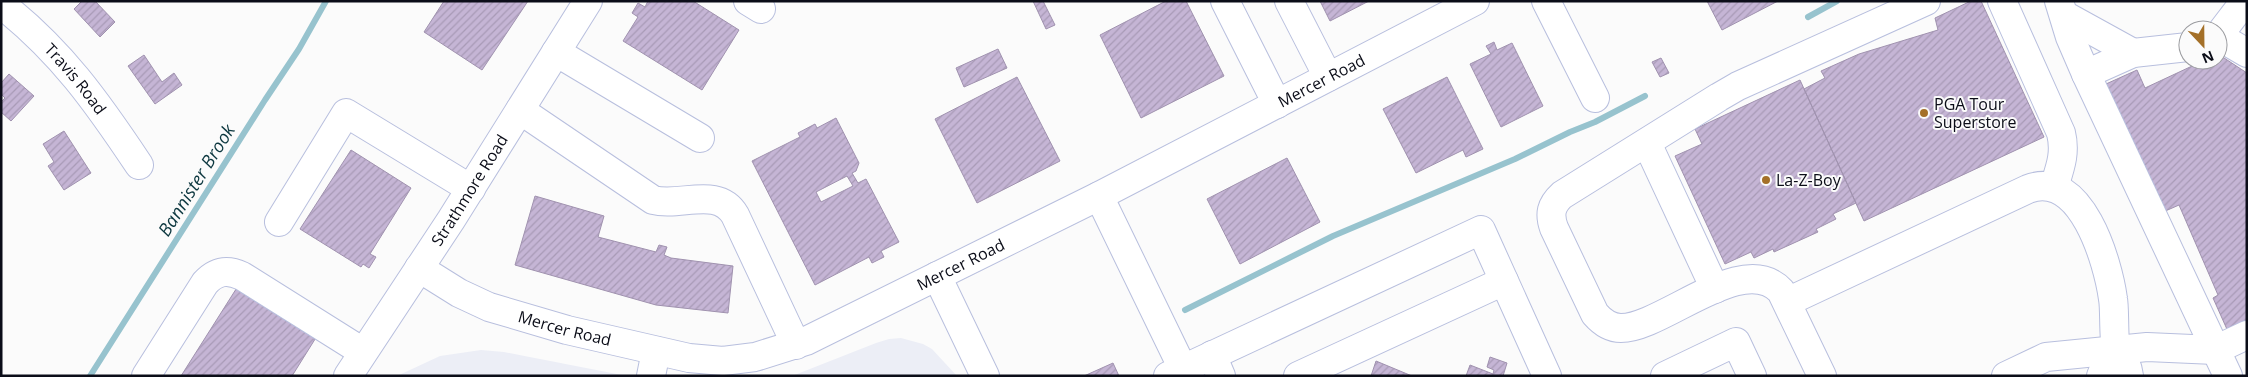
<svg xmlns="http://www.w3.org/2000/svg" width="2248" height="377" font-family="'Open Sans',sans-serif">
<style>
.built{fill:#eceef6}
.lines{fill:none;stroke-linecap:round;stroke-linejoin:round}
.stream{stroke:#97c3ce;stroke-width:6}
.building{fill:url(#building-hatch);stroke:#a092af;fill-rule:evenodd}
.minor-casing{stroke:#b8bfde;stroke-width:30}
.minor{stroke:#fff;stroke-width:28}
.poi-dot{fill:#a47028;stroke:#fbfbfb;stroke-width:2}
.labels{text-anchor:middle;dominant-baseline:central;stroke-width:4;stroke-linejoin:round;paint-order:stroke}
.street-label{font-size:16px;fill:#0b0d18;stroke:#fbfbfb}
.poi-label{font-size:16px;fill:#0b0d18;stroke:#fbfbfb;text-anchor:start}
.water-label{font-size:18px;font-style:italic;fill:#0c373f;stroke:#fbfbfb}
</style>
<defs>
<pattern id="building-hatch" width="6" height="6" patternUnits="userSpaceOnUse" patternTransform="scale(1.25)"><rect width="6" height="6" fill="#c5b5d5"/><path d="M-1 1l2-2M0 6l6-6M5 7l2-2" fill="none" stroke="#a89ab6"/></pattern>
</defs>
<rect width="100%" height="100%" fill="#fbfbfb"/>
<!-- built -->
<path class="built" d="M 901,338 L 923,344 L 932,349 L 957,376 L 792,376 L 876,343 L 889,339 Z
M 481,350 L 504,352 L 627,376 L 397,376 L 440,356 Z"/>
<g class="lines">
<!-- stream -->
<path class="stream" d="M 1808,17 L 1837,1
M 1185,310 L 1333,236 L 1515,159 L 1570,132 L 1595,122 L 1645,96
M 90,376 L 265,100 L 299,49 L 326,1"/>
</g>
<!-- building -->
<path class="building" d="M 82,1 L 95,1 L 115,22 L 100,37 L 74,9 Z
M 444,1 L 528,1 L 482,70 L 424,32 Z
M 648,1 L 693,1 L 739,30 L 702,90 L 623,41 L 638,17 L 632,13 L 638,3 L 645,7 Z
M 1033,1 L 1043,1 L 1055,25 L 1046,29 Z
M 1166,1 L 1186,1 L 1224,76 L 1141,118 L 1100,35 Z
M 1320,1 L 1369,1 L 1330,21 Z
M 1707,1 L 1778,1 L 1722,30 Z
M 1971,1 L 1981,1 L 2044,137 L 1864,221 L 1804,89 L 1825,78 L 1821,71 L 1859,54 L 1938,30 L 1935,18 Z
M 1494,42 L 1497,50 L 1512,43 L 1543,106 L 1501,127 L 1470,64 L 1491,54 L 1486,46 Z
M 998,49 L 1007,68 L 964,87 L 956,68 Z
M 2218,54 L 2247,73 L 2247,329 L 2230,336 L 2213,298 L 2218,295 L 2179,205 L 2163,212 L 2106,84 L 2137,70 L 2145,88 L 2205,60 L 2218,60 Z
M 144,55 L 162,82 L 174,73 L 182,85 L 155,104 L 128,66 Z
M 1661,58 L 1669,73 L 1660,77 L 1652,62 Z
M 9,74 L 34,96 L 11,121 L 1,112 L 1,102 L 5,98 L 1,94 L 1,83 Z
M 1017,77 L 1060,161 L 977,203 L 935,119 Z
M 1447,77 L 1483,149 L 1466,157 L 1463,150 L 1416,173 L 1383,109 Z
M 1800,80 L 1856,203 L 1833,214 L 1836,219 L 1816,229 L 1818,232 L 1774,252 L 1773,249 L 1754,258 L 1751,252 L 1725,264 L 1675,156 L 1702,144 L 1695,129 Z
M 836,118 L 859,163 L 856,171 L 852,173 L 858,183 L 866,179 L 899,242 L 881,251 L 884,257 L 872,263 L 869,257 L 815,285 L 752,161 L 800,137 L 798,133 L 815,124 L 817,128 ZM 847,176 L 853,186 L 821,202 L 816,192 Z
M 64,131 L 91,173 L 64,190 L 48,166 L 54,162 L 43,144 Z
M 351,150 L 411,188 L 370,254 L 376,257 L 369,268 L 363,264 L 361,267 L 300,229 Z
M 1287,158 L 1320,222 L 1240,264 L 1207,199 Z
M 535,196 L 604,216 L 598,237 L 656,252 L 659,245 L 667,247 L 664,255 L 671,258 L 733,266 L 728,313 L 656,305 L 515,265 Z
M 238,286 L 317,336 L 292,376 L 181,376 Z
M 1490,357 L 1507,363 L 1503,376 L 1466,376 L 1470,365 L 1493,374 L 1494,370 L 1487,367 Z
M 1376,361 L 1412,376 L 1371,376 Z
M 1113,363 L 1119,376 L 1084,376 Z"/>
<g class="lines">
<!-- minor casing -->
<g class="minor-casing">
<g id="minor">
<path d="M 748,1 L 761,9"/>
<path d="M 1225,1 L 1277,104"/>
<path d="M 1289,1 L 1328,77"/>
<path d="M 1546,1 L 1595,98"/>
<path d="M 2002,1 L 2061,133 C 2066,153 2060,168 2054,187"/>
<path d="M 2059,1 L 2070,37 L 2086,74 L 2228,376"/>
<path id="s1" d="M 1,4 C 61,51 97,102 139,165"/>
<path d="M 2064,15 L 2133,53"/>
<path d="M 2219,35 L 2245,1"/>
<path d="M 2218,36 L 2247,53"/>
<path d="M 556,52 L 700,138"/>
<path d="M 2086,74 L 2133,53 L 2188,47"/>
<path d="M 520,110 L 653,200 C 681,207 718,186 735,215 L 796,345"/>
<path d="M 1647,143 L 1715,289"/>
<path d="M 1099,196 L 1183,369"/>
<path d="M 279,222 L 346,113 L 471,189"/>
<path id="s2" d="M 419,268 L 459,293 L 489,307 L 567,330 L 689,358 L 723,361 L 755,357 L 806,341 L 1099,196 L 1475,1"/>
<path d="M 937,276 L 985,376"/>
<path d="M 1787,302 L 2028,189 C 2081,168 2108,262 2113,299 C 2115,309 2113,342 2117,349 C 2123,359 2127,362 2129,376"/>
<path d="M 1212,355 L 1221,376"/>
<path d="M 146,376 L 205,283 C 216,271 227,269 242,276 L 363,352"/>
<path id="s3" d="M 348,376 L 451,220 L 588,1"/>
<path d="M 651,376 L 656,351"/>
<path d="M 1168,376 L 1481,230 L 1547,376"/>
<path d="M 1298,376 L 1504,281"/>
<path d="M 1665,376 L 1736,342 L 1752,376"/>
<path d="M 1822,376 L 1781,291 C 1743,250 1663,328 1621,328 C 1610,328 1602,322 1595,314 L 1554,228 C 1549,214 1551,205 1562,195 L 1719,97 L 1738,86 L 1926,1"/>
<path d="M 2006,376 L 2046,357 L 2147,347 L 2215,350 L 2247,335"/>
<path d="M 2101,376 L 2109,356 L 2116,348"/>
</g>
</g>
<!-- minor -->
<use href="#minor" class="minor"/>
</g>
<!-- markers -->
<g class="poi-dot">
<circle cx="1924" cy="113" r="5"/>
<circle cx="1766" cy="180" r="5"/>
</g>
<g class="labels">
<!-- street labels -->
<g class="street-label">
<text stroke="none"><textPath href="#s1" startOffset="106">Travis Road</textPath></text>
<text stroke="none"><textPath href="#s2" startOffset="984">Mercer Road</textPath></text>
<text stroke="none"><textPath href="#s3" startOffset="222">Strathmore Road</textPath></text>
<text stroke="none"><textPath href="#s2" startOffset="579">Mercer Road</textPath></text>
<text stroke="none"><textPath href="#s2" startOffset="159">Mercer Road</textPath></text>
</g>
<!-- poi labels -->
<g class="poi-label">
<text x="1934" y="104">PGA Tour<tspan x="1934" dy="18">Superstore</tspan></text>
<text x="1776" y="180">La-Z-Boy</text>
</g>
<!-- water labels -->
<g class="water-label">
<text transform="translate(196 180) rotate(-58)">Bannister Brook</text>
</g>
</g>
<!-- border -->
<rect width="2248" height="377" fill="none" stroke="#0b0d18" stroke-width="5"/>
<!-- north arrow -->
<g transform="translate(2203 45) rotate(158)"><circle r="24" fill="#fbfbfb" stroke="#9b9ca0"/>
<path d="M0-4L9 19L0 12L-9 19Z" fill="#a47028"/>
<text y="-8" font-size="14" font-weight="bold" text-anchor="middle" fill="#0b0d18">N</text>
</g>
</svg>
